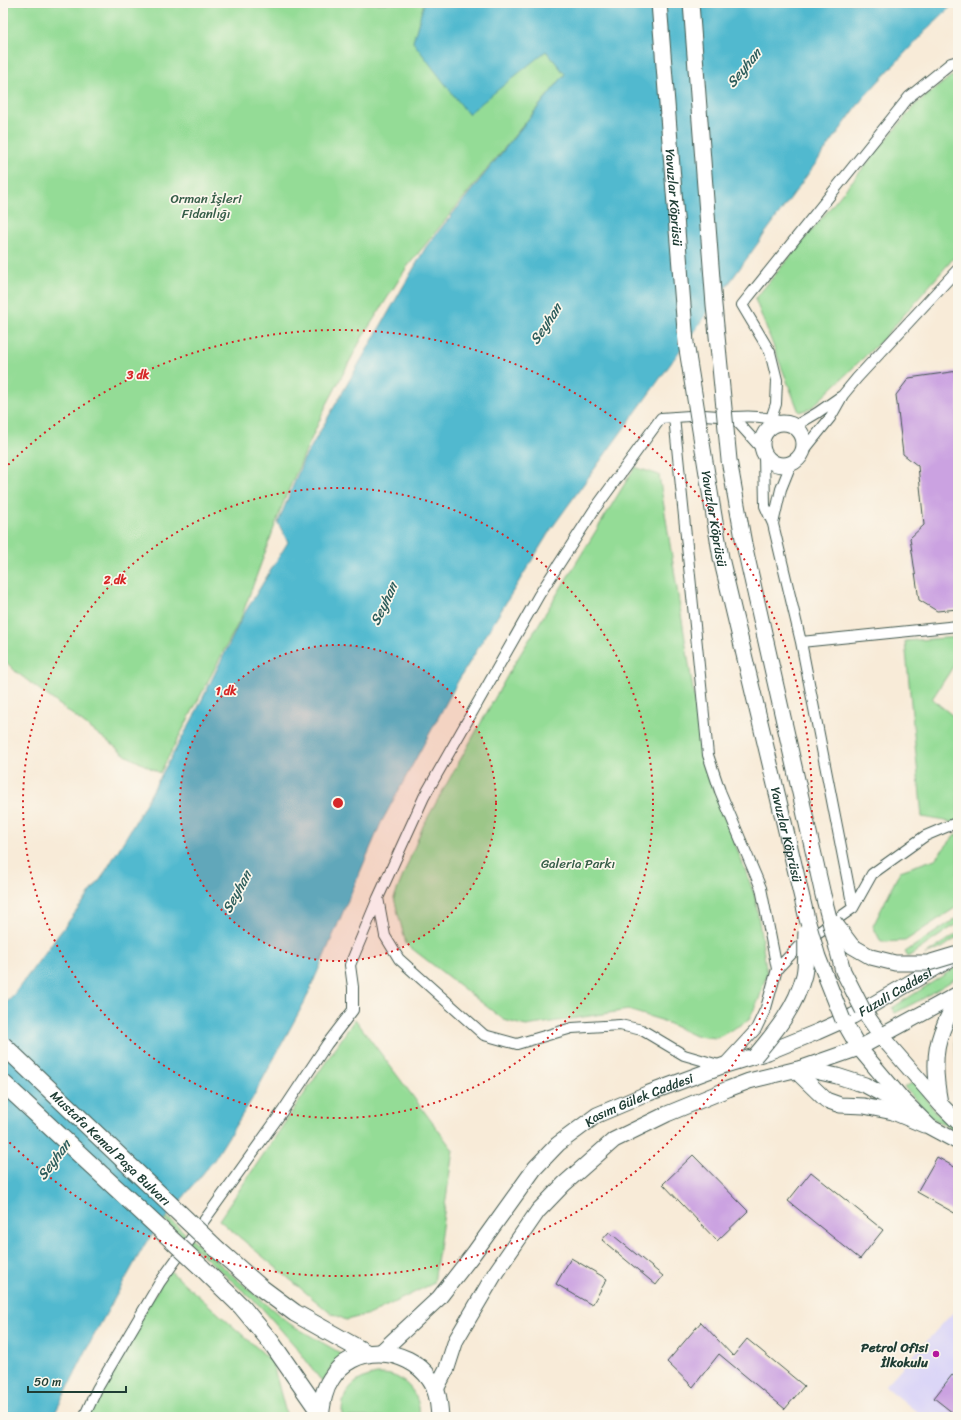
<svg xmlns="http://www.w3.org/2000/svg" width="961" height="1420" font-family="Sriracha,sans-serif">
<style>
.built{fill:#dbd6f7}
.green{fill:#94dc96;stroke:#5a8c65}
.water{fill:#51b9cf;stroke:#387b82}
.pier{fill:#f8ebd8}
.building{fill:#cba2e1}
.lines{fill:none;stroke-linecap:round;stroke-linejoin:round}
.street-casing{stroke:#40574d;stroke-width:12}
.secondary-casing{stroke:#40574d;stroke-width:17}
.primary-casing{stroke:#40574d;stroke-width:19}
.street{stroke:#fff;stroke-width:10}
.secondary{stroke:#fff;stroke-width:15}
.primary{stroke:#fff;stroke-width:17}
.secondary-bridge-casing{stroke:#40574d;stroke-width:17;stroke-linecap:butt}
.primary-bridge-casing{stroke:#40574d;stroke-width:19;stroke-linecap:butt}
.secondary-bridge{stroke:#fff;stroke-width:15}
.primary-bridge{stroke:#fff;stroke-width:17}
.ring{fill:none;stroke:#d62828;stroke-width:2;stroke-dasharray:2 4}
.poi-dot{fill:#b5179e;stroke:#fbf7ec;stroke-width:1.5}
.labels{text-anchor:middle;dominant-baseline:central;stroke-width:3.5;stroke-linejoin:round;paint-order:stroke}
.street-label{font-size:13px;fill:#1f3d34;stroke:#fbf7ec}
.park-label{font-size:13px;fill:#365d48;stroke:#fbf7ec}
.poi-label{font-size:13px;font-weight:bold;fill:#1f3d34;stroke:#fbf7ec;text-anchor:end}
.water-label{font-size:14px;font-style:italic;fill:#2c5c5b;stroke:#fbf7ec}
.centre{fill:#d62828;stroke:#fbf7ec;stroke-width:2}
.ring-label{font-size:12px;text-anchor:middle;font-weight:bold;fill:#d62828;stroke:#fbf7ec;stroke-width:3.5;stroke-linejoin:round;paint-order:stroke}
</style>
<rect width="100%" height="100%" fill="#fbf7ec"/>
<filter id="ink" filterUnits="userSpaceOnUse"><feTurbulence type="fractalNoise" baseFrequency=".025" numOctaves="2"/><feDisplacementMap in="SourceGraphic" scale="8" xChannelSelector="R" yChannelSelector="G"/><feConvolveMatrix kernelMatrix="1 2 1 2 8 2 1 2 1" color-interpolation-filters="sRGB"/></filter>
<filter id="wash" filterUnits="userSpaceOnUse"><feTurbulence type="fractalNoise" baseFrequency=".012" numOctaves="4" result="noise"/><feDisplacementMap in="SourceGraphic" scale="16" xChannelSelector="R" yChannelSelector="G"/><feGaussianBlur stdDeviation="0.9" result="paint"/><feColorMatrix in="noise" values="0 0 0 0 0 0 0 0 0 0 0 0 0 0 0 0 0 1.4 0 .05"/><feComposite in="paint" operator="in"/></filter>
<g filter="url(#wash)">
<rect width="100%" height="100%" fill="#f8ebd8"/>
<!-- built -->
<path class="built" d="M 958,1307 L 958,1417 L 923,1417 L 885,1386 Z"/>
<!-- green -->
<path class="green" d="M 3,3 L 424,3 L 413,42 L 546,51 L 565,74 L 407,267 L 363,336 L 325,408 L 285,498 L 241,618 L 160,773 L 127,756 L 15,671 L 3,659 Z
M 958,74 L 958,253 L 883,339 L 810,409 L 799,412 L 755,299 L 915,105 L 950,77 Z
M 635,467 L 659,475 L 705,765 L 755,896 L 767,973 L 759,999 L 749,1020 L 717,1038 L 695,1036 L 661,1020 L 628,1010 L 526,1026 L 504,1020 L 406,944 L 394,898 L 423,826 L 510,671 Z
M 958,637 L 958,659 L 932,699 L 958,720 L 958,820 L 956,823 L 922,817 L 905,641 Z
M 955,835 L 958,835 L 958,906 L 905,941 L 881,942 L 873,926 L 900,871 L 935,859 Z
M 958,917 L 958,923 L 908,957 L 905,952 Z
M 958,933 L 958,937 L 942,948 L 925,955 Z
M 958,966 L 958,977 L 924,998 L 895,1013 L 892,1008 Z
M 355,1019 L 453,1150 L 434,1283 L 370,1314 L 346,1320 L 329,1312 L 219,1220 Z
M 958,1029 L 958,1076 L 957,1074 L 955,1035 Z
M 3,1072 L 247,1288 L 290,1324 L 342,1354 L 331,1367 L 323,1383 L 296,1347 L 261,1307 L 3,1076 Z
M 915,1082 L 936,1113 L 958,1128 L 958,1132 L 932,1118 L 904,1087 Z
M 169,1270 L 272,1361 L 287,1417 L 84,1417 Z
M 377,1374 C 381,1374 386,1374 390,1375 C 408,1379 422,1399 419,1417 L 342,1417 C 341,1391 353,1379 377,1374 Z"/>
<!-- water -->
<path class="water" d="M 424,3 L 955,3 L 931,25 L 863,98 L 551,529 L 458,681 L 381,823 L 305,1001 L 252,1099 L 214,1160 L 145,1244 L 92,1339 L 53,1417 L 3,1417 L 3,1006 L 14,994 L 102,877 L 134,824 L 192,720 L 244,614 L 288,542 L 278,523 L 303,461 L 426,247 L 565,74 L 546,51 L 468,114 L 413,42 Z"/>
<!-- pier -->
<path class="pier" d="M 727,286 L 728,289 L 673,364 L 673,361 Z"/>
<g id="blocks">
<!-- building -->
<path class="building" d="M 958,371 L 958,609 L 937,611 L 919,600 L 910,538 L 924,525 L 918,466 L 903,454 L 896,395 L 909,378 Z
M 693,1155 L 748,1211 L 717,1241 L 663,1184 Z
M 937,1157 L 958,1169 L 958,1215 L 917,1192 Z
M 811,1172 L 883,1230 L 860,1259 L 788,1201 Z
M 609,1232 L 663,1276 L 656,1285 L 602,1240 Z
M 571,1258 L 607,1279 L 592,1305 L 556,1284 Z
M 701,1322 L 733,1356 L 747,1339 L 804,1386 L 785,1409 L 719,1354 L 693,1387 L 667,1362 Z
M 952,1375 L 958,1379 L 958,1417 L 934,1398 Z"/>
</g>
</g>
<g filter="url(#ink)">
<use href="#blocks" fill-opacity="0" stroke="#40574d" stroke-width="1"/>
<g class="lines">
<!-- street casing -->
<g class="street-casing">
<path id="street" d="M 674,417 L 708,755 L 720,791 L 761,888 L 777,969
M 795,426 L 817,413 L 840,397
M 768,427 L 776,404 L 777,380 L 770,352 L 742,305 L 909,97 L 951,63 L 958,61
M 761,448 L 733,417 C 751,416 765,416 782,422
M 802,453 L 830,418 L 843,395 L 857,378 L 958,269
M 764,455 L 765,506 L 773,524 L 801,642 L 853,908
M 773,524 L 781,489 L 791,464
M 801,642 L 958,626
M 378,898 L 385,936 L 399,959 L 484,1035 L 517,1044 L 572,1028 L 620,1025 L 642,1030 L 684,1055 L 722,1066 L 756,1029 L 766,1008 L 777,969 L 799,946 L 853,908 L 872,874 L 925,836 L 958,822
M 84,1417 L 97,1389 L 160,1282 L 282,1112 L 327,1044 L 353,1010 L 353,987 L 350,965 L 378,898 L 424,797 L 539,595 L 594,510 L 661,418 L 704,415 L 733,417"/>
</g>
<!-- secondary casing -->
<g class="secondary-casing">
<g id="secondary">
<circle cx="783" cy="444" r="21"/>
<path d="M 863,1010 L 881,1036 L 941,1105 L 958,1122"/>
<path d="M 843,1020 L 859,1048 L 902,1099 L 930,1127 L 958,1142"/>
<path d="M 802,1068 L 837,1076 L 865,1085 L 902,1105"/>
<path d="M 795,1070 L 826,1100 L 840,1105 L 864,1106 L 893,1112 L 924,1125"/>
<path d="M 940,1103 C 931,1056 936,1037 958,997"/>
<path id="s1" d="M 381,1352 L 439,1298 L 474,1253 L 535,1168 L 558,1144 L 597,1115 L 649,1093 L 722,1066 L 768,1052 L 817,1032 L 853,1016 L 949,960"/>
<path d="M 435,1391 L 447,1368 L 456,1340 L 496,1272 L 538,1211 L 564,1184 L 614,1140 L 667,1114 L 728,1089 L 749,1081 L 802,1068 L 859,1048 L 958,994"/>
</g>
</g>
<!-- primary casing -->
<g class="primary-casing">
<path id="primary" d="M 218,1250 L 260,1287 L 295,1313 L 368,1354
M 201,1267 L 242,1307 L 271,1342 L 321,1414 L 321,1417
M 320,1417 C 322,1403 323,1391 331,1379 C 352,1343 407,1346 430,1379 C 438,1390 439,1404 440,1417"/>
</g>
<!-- street -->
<use href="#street" class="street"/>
<!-- secondary -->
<use href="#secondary" class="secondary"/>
<!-- primary -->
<use href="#primary" class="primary"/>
<!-- secondary-bridge casing -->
<g class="secondary-bridge-casing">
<g id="secondary-bridge">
<path id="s2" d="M 659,3 L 686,343 L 707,474 L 721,558 L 807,919 L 818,957 L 843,1020"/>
<path d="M 691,3 L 714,305 L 729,460 L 744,544 L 823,895 L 843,971 L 863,1010"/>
<path d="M 834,922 L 852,946 L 871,957 L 895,963 L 928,963 L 958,954"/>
<path d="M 755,1056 C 776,1031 796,1007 804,975 C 807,961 805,945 806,932"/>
</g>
</g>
<!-- primary-bridge casing -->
<g class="primary-bridge-casing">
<g id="primary-bridge">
<path id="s3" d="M 3,1045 L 218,1250"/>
<path d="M 3,1083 L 201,1267"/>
</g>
</g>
<!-- secondary-bridge -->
<use href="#secondary-bridge" class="secondary-bridge"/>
<!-- primary-bridge -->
<use href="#primary-bridge" class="primary-bridge"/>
</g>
</g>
<!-- distance rings -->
<circle cx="338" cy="803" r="158" fill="#d62828" fill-opacity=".12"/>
<g class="ring">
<circle cx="338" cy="803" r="158"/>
<circle cx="338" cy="803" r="315"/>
<path d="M4 469A473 473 0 1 1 4 1137"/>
</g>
<!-- markers -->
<circle class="poi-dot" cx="936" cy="1354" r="4"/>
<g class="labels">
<!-- street labels -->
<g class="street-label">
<text stroke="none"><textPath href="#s2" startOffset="195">Yavuzlar Köprüsü</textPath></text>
<text stroke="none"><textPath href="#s2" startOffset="519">Yavuzlar Köprüsü</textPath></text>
<text stroke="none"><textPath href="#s2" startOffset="843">Yavuzlar Köprüsü</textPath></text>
<text stroke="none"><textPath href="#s1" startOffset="646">Fuzuli Caddesi</textPath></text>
<text stroke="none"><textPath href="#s1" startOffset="367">Kasım Gülek Caddesi</textPath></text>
<text stroke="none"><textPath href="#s3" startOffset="149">Mustafa Kemal Paşa Bulvarı</textPath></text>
</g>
<!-- park labels -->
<g class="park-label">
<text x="206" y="198">Orman İşleri<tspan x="206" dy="15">Fidanlığı</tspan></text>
<text x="578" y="863">Galeria Parkı</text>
</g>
<!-- poi labels -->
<g class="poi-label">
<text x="928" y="1347">Petrol Ofisi<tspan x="928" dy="15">İlkokulu</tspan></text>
</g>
<!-- water labels -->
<g class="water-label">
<text transform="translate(744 68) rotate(-50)">Seyhan</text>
<text transform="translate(546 324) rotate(-56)">Seyhan</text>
<text transform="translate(384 604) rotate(-64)">Seyhan</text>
<text transform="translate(237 892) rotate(-61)">Seyhan</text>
<text transform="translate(54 1160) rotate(-53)">Seyhan</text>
</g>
</g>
<circle cx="338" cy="803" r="6" class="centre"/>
<g class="ring-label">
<text x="138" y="379">3 dk</text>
<text x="115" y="584">2 dk</text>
<text x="226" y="695">1 dk</text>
</g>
<!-- margin -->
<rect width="961" height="1420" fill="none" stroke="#fbf7ec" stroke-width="16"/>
<!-- scale -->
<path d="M28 1386v6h98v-6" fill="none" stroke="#1f3d34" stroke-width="2"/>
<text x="34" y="1386" font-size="12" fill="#1f3d34" stroke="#fbf7ec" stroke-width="3" paint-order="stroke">50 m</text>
</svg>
